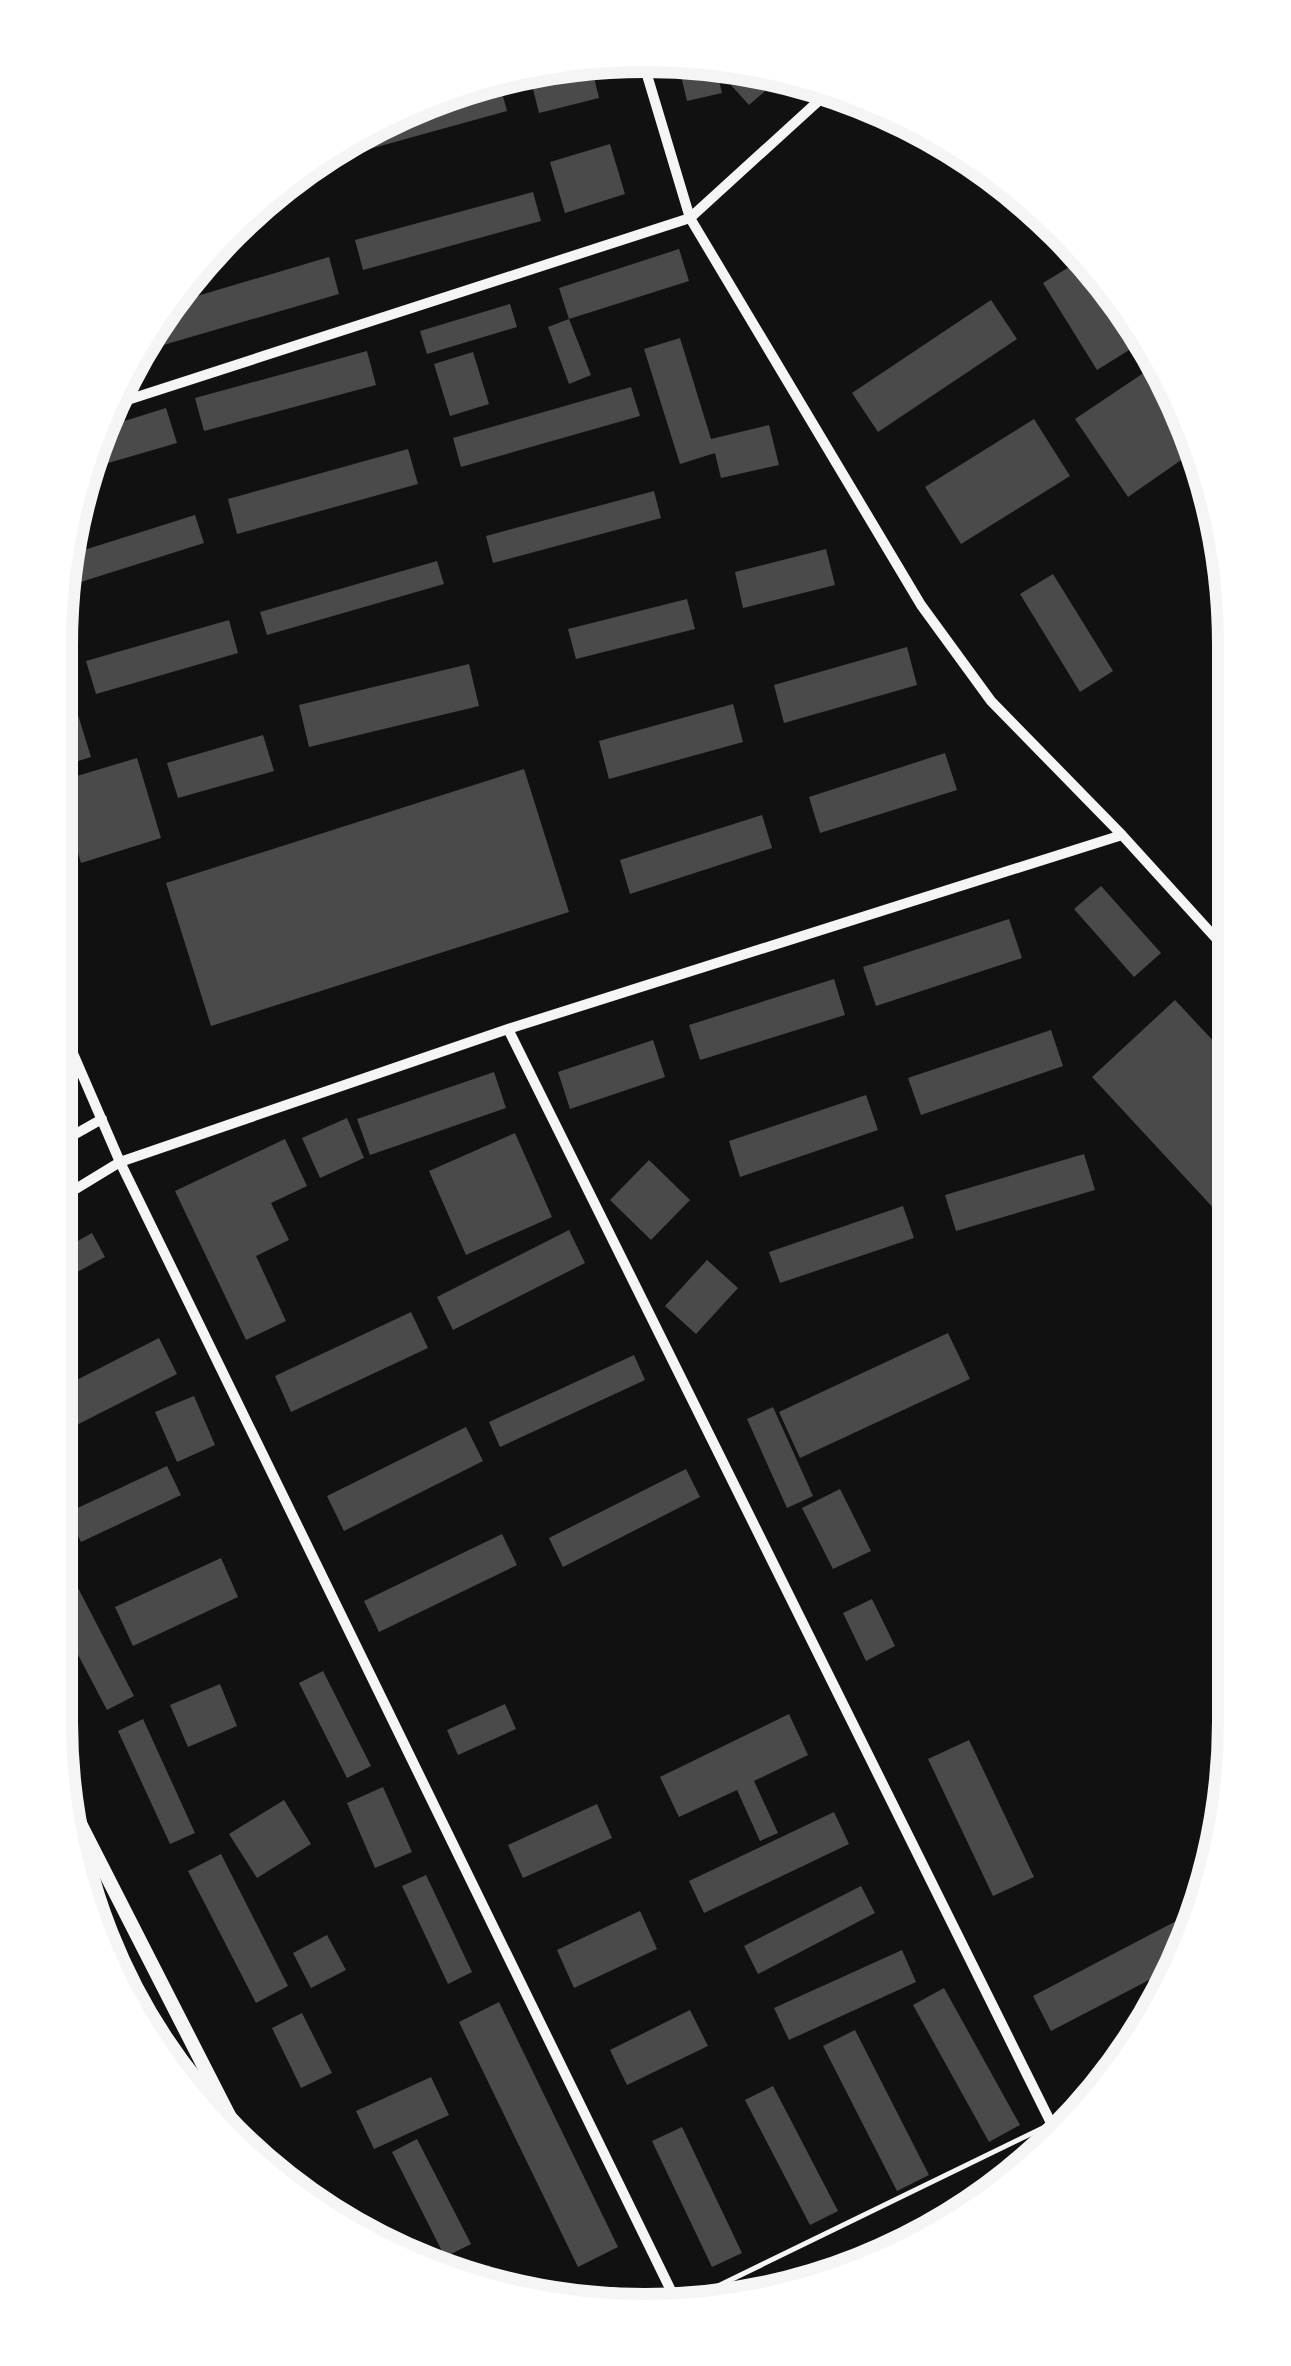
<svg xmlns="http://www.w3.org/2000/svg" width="1291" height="2366" font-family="Poppins,sans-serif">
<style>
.building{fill:#4a4a4a}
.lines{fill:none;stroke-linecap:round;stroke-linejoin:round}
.service{stroke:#f5f5f5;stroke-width:5}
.minor{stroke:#f5f5f5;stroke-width:10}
.tertiary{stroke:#f5f5f5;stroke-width:14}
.rim{fill:none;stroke:#f5f5f5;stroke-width:12}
</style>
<rect width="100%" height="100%" fill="#111"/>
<!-- building -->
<path class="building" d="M 714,61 L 722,93 L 687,101 L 678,63 Z
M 592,69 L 599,98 L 539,113 L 529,73 Z
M 747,69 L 779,79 L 749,105 L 730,84 Z
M 498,78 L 507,111 L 326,161 L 325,158 L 472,85 Z
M 610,144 L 625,194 L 565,213 L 550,162 Z
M 533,192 L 541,221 L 363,270 L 355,240 Z
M 679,249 L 689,281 L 569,319 L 559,288 Z
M 329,257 L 339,294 L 160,346 L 154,327 L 177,302 Z
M 1084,258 L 1137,318 L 1147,339 L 1097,370 L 1043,283 Z
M 991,300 L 1017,339 L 878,432 L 852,393 Z
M 510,304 L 517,327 L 427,354 L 420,331 Z
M 569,319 L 591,375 L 569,384 L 548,327 Z
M 680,338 L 711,439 L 769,425 L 779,465 L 721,478 L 715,453 L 680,464 L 644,349 Z
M 367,351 L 376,385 L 204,431 L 195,398 Z
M 473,352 L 489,404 L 450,416 L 434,364 Z
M 1145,372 L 1197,449 L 1128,497 L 1075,419 Z
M 631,387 L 640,416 L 461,467 L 453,438 Z
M 166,408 L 177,443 L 84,470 L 102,428 Z
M 1034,419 L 1070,476 L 961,544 L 925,487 Z
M 408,449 L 418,484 L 237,534 L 228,499 Z
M 654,491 L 661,518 L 493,563 L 486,536 Z
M 195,515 L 204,543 L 62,588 L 65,556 Z
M 826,549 L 835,585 L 743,608 L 735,572 Z
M 437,561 L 444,584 L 267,635 L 260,612 Z
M 1053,574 L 1113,671 L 1080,692 L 1020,594 Z
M 687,599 L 695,629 L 576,659 L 568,629 Z
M 229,620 L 238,653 L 96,694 L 86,661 Z
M 57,647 L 91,757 L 56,768 L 56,648 Z
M 907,647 L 917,685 L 784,723 L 774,685 Z
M 469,664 L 479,706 L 309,747 L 299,705 Z
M 733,704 L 743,742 L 609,779 L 599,741 Z
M 263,735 L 274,771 L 178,798 L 167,763 Z
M 945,753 L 957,790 L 820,833 L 809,797 Z
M 137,758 L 161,838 L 81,863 L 57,782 Z
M 524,769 L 569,912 L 211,1026 L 166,883 Z
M 762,815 L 772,848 L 630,894 L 620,860 Z
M 1101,886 L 1161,953 L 1134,977 L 1074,909 Z
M 1009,919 L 1022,958 L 876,1006 L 863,967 Z
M 834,979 L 845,1015 L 700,1060 L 689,1025 Z
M 1175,1000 L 1233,1062 L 1231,1227 L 1092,1077 Z
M 1051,1030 L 1063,1066 L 921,1115 L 908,1078 Z
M 653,1040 L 665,1077 L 570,1109 L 558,1072 Z
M 494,1072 L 506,1108 L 370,1155 L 357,1119 Z
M 866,1095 L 878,1130 L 740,1177 L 729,1141 Z
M 347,1118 L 364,1158 L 320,1178 L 302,1138 Z
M 515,1133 L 552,1217 L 466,1255 L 429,1171 Z
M 285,1139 L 307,1186 L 271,1203 L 289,1240 L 256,1256 L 286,1321 L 246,1340 L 175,1191 Z
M 1084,1154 L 1095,1190 L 956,1231 L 945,1195 Z
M 649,1160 L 690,1200 L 651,1240 L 610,1200 Z
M 903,1206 L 914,1238 L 780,1283 L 769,1252 Z
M 569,1230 L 585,1263 L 453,1330 L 437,1297 Z
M 92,1233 L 105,1257 L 55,1284 L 56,1253 Z
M 707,1260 L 738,1288 L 696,1334 L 665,1306 Z
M 411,1312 L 428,1348 L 291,1412 L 275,1376 Z
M 948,1333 L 970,1379 L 800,1458 L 779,1412 Z
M 159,1338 L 177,1374 L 55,1436 L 55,1391 Z
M 634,1355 L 645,1380 L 500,1447 L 489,1422 Z
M 194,1396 L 215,1445 L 177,1462 L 155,1412 Z
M 773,1407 L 813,1496 L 787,1508 L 747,1419 Z
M 466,1427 L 483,1461 L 344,1531 L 327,1496 Z
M 167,1466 L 181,1495 L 81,1542 L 67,1513 Z
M 686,1469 L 700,1497 L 563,1567 L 549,1538 Z
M 840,1489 L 871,1551 L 833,1569 L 802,1508 Z
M 502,1534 L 517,1565 L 379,1632 L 364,1601 Z
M 221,1558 L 238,1597 L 133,1646 L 115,1607 Z
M 78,1588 L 134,1696 L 107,1710 L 55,1611 L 55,1600 Z
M 872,1599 L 895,1646 L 866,1661 L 843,1613 Z
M 323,1671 L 371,1766 L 347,1778 L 299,1683 Z
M 220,1684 L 237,1726 L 188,1747 L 170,1705 Z
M 505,1704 L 516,1729 L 458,1755 L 447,1730 Z
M 789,1714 L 808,1755 L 754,1781 L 778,1833 L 760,1841 L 737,1790 L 679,1817 L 660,1777 Z
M 143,1719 L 195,1833 L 170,1844 L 118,1731 Z
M 969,1740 L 1034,1877 L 993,1896 L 928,1759 Z
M 383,1787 L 412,1852 L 375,1868 L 347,1803 Z
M 284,1800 L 311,1844 L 257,1878 L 229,1834 Z
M 597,1804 L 612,1838 L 523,1878 L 508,1845 Z
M 834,1812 L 849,1844 L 704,1913 L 689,1881 Z
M 221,1854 L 288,1986 L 256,2003 L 188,1871 Z
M 426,1875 L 472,1972 L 448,1984 L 402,1886 Z
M 861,1886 L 875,1913 L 758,1974 L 744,1946 Z
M 1201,1908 L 1178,1965 L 1051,2031 L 1033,1996 Z
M 640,1911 L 657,1949 L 574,1988 L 557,1950 Z
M 327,1935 L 346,1970 L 311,1988 L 293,1953 Z
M 902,1950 L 916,1982 L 789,2040 L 774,2008 Z
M 944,1988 L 1020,2125 L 989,2142 L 913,2005 Z
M 499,2002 L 618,2247 L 578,2267 L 459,2022 Z
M 690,2010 L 708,2046 L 627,2085 L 610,2050 Z
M 302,2013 L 332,2073 L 301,2088 L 272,2028 Z
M 855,2030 L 929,2175 L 897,2191 L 823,2046 Z
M 431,2077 L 449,2115 L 374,2149 L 356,2111 Z
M 773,2086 L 838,2211 L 810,2225 L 745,2100 Z
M 682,2127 L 742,2253 L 712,2267 L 652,2141 Z
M 417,2139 L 471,2244 L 445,2257 L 392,2152 Z
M 856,2251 L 864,2268 L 831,2275 L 826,2266 Z
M 489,2265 L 501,2292 L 462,2277 Z"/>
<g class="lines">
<!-- service -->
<path class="service" d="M 681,2304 L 1051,2124"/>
<!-- minor -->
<path class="minor" d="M 644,65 L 690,218 L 921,605 L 991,701 L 1122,835 L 1232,956
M 112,405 L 690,218 L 825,95
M 56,1014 L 120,1162 L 680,2309
M 508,1029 L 1058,2137
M 56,1145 L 102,1119
M 56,1201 L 120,1162 L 508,1029 L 1122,835"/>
<!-- tertiary -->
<path class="tertiary" d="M 69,1802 L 242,2141"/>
</g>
<!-- crop -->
<path d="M0 0H1291V2366H0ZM645 72H645A573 573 0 0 1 1218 645V1721A573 573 0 0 1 645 2294H645A573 573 0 0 1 72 1721V645A573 573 0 0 1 645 72Z" fill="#fff" fill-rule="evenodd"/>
<path class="rim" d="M645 72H645A573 573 0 0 1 1218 645V1721A573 573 0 0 1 645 2294H645A573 573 0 0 1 72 1721V645A573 573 0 0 1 645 72Z"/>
</svg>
